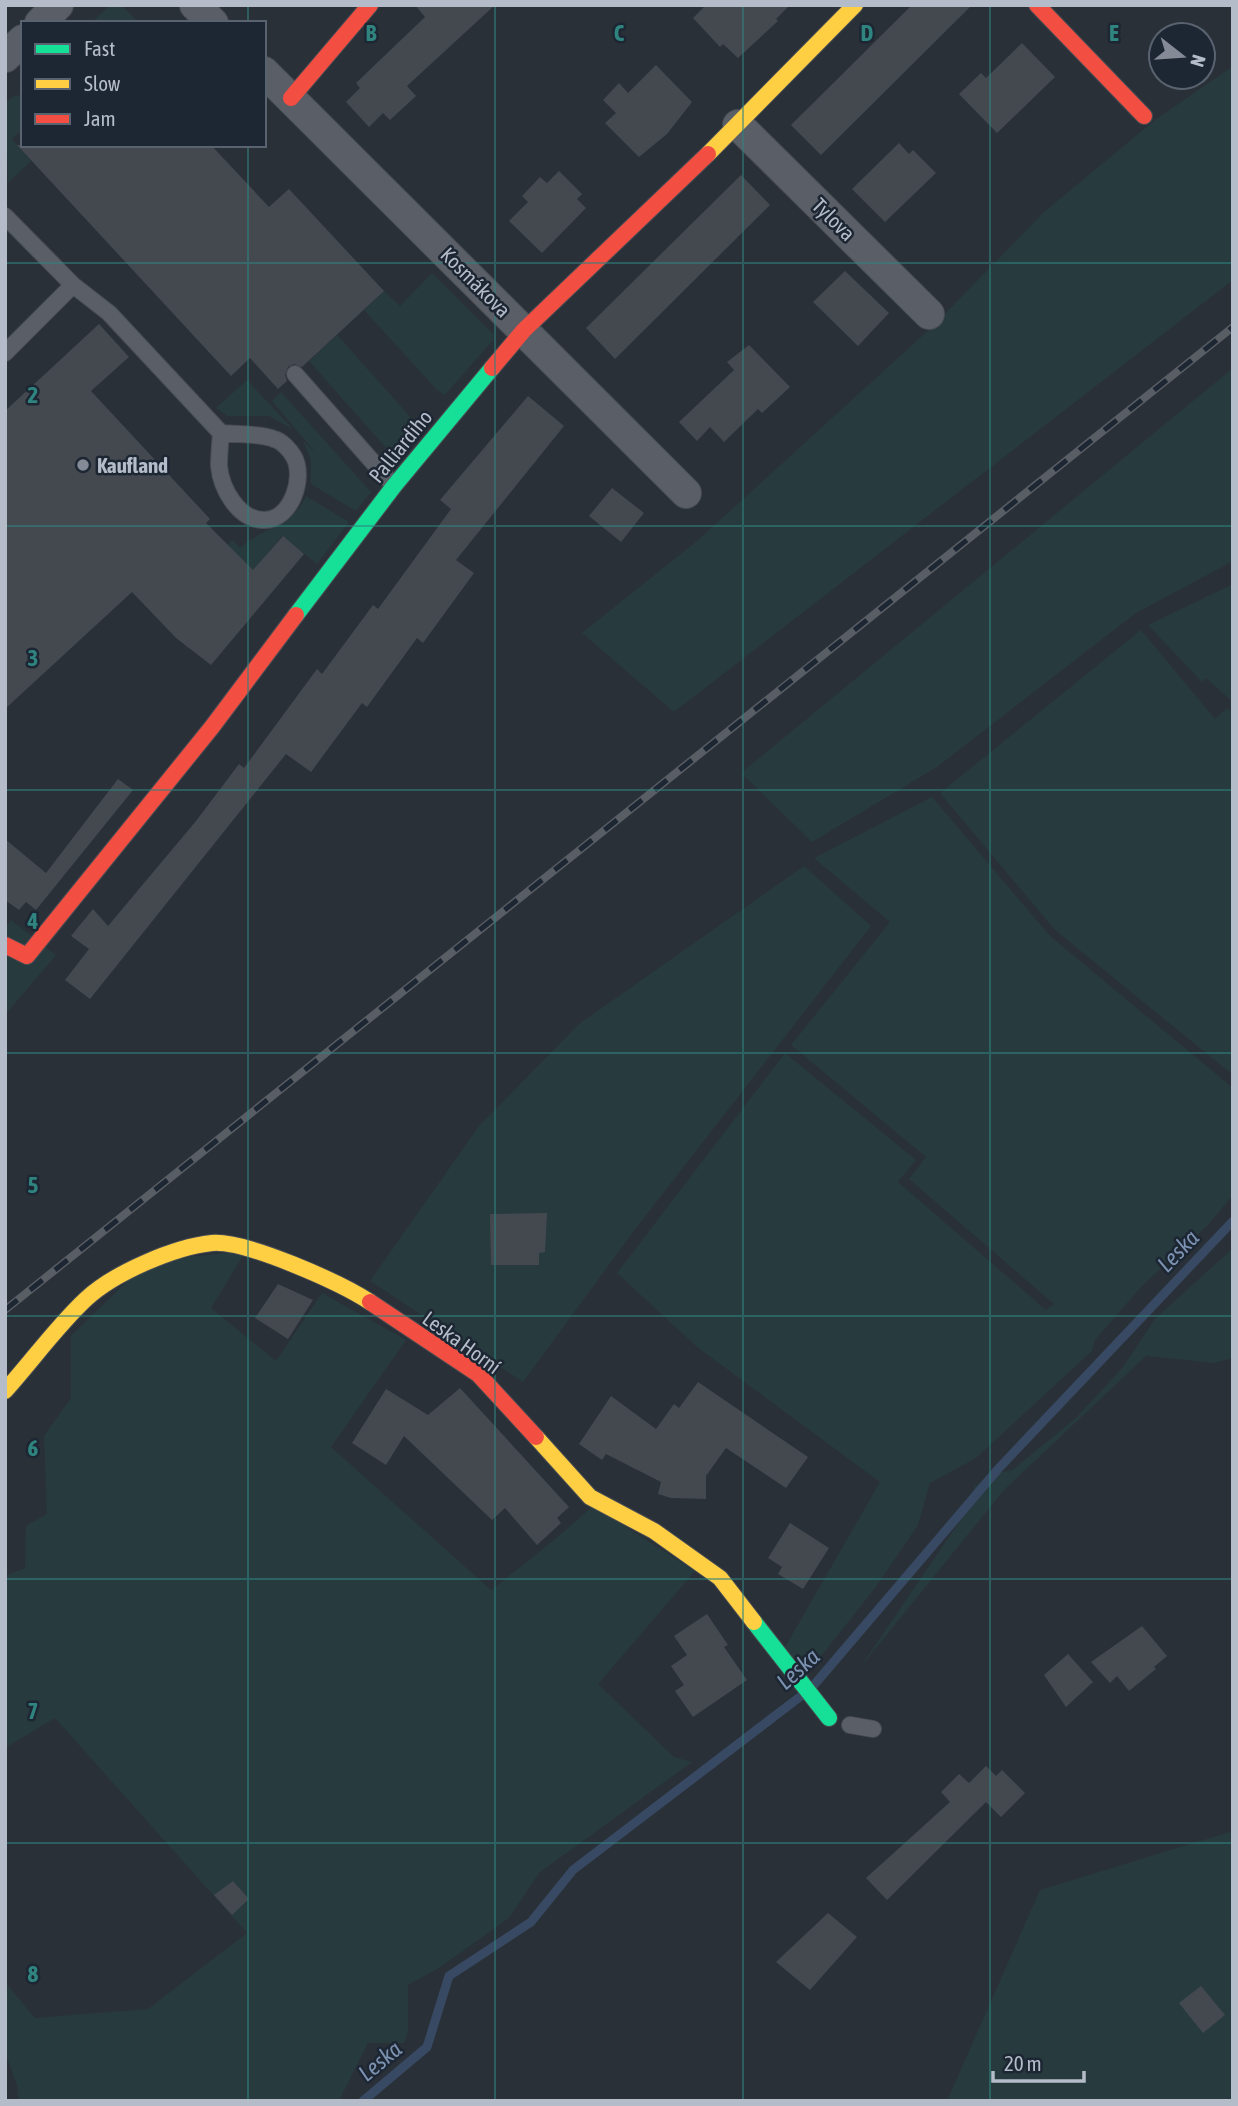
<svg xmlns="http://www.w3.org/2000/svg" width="1238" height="2106" font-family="'Asap Condensed',sans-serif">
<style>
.green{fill:#273a3e}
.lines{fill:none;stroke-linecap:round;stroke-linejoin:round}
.stream{stroke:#384963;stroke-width:9}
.building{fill:#444950}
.lane-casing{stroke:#484c53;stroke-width:18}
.street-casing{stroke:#484c53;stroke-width:32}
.fast-casing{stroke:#484c53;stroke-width:18}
.slow-casing{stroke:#484c53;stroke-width:18}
.jam-casing{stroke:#484c53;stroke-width:18}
.lane{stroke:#5a5e66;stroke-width:16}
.street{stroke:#5a5e66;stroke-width:30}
.fast{stroke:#16e098;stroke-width:16}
.slow{stroke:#ffcf43;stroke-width:16}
.jam{stroke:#f24e42;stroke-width:16}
.rail-casing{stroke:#595d64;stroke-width:8}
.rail{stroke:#1d2633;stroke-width:5;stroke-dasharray:16;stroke-linecap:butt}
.grid{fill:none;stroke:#308480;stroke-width:2;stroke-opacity:0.55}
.poi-dot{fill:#848b96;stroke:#1d2633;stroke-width:2.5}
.labels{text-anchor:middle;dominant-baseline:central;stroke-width:5;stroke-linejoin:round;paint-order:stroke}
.street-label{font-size:21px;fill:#b4bcc9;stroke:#1d2633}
.poi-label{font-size:21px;font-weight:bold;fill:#b4bcc9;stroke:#1d2633;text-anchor:start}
.water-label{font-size:23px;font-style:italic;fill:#7c92b1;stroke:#1d2633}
.grid-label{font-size:23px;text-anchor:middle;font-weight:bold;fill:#308480;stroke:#1d2633;stroke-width:5;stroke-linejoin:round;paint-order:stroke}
</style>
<rect width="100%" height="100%" fill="#2a3038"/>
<!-- green -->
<path class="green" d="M 110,5 L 121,5 L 138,22 L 91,23 Z
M 1233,66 L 1233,280 L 674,712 L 582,633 L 697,541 L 932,327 L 1044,212 L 1155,120 Z
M 15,95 L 23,96 L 23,129 L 12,139 L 31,161 L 8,183 L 5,103 Z
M 432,273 L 493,334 L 493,340 L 445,395 L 437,390 L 364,310 L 384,291 L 400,306 Z
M 337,335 L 415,422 L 418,434 L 400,453 L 388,450 L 309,361 Z
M 1233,368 L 1233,561 L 1136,613 L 937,767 L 812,842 L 741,773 Z
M 247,380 L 293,429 L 269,416 L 227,416 L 216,408 Z
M 281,392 L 371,492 L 356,511 L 311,484 L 311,460 L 303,441 L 315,452 L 272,401 Z
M 306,496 L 349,522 L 317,564 L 282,536 L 188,648 L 166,626 L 222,551 L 232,540 L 240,548 C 263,527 292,527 306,496 Z
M 1233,584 L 1233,702 L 1206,678 L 1202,682 L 1148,625 Z
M 1141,630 L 1215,719 L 1227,708 L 1233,713 L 1233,1075 L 1055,930 L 940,793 Z
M 932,797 L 1050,936 L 1233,1088 L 1233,1195 L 1208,1225 L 1142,1286 L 1095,1340 L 1092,1351 L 976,1458 L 930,1483 L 918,1525 L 875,1588 L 804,1678 L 784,1649 L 880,1482 L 697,1347 L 617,1273 L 785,1053 L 916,1160 L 898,1182 L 1046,1310 L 1054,1304 L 909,1179 L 926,1157 L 791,1045 L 890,922 L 814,858 Z
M 804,866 L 871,926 L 633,1232 L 523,1382 L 370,1281 L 479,1126 L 579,1024 Z
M 11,920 L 56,955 L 5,1015 L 5,927 Z
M 1233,1248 L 1233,1358 L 1214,1363 L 1146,1356 L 1004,1490 L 859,1669 L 968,1509 L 975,1486 L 992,1474 L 1012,1470 L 1075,1419 L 1123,1367 L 1155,1319 Z
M 246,1251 L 211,1308 L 276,1361 L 322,1293 L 406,1340 L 331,1447 L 491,1590 C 526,1563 560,1536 593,1506 L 695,1571 L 598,1684 L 674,1757 L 692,1762 L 539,1873 L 509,1918 L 439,1968 L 408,1985 L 408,2032 L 404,2043 L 368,2043 L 339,2101 L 19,2101 L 17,2085 L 5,2052 L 5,1982 L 35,2018 L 148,2009 L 247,1933 L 55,1718 L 5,1748 L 5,1576 L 25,1568 L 26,1526 L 47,1514 L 44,1436 L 71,1398 L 71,1336 L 148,1261 Z
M 1233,1831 L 1233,2101 L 947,2101 L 1040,1890 Z"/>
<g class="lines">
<!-- stream -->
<path class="stream" d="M 814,1685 L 999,1468 L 1233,1221
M 363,2101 L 427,2047 L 449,1976 L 531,1922 L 573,1870 L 801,1696"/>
</g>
<!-- building -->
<path class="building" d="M 415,5 L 495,5 L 407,86 L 416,96 L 390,120 L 383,113 L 369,127 L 346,102 L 360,88 L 356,83 L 425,17 Z
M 706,5 L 790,5 L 776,19 L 778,21 L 738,58 L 723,44 L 720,47 L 693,18 Z
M 912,5 L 972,5 L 821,155 L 791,125 Z
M 1022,43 L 1055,77 L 997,133 L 959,94 L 981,73 L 986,78 Z
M 656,65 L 692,102 L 667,134 L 639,157 L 605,123 L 616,113 L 603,100 L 619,83 L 628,93 Z
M 899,143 L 909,154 L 913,150 L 936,173 L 885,222 L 852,189 Z
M 17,145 L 211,145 L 269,207 L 289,189 L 384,291 L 302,367 L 294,364 L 288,367 L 285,375 L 287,381 L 278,389 L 250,358 L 231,376 Z
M 559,171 L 582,194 L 577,199 L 586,208 L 542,253 L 509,221 L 528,202 L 522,196 L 540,177 L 547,183 Z
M 741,175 L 770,205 L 615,359 L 586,328 Z
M 845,271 L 889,313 L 858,346 L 813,302 Z
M 99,324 L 129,357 L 91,391 L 210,519 L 206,523 L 253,570 L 283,536 L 304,554 L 211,665 L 176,638 L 132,592 L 5,709 L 5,411 Z
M 749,345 L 790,387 L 762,413 L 758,409 L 724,442 L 710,427 L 697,441 L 679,422 L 734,370 L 727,362 Z
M 528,396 L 564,426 L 456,560 L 474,573 L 423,643 L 417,638 L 367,707 L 362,703 L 311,772 L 286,754 L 90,999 L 65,980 L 89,949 L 71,936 L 93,909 L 108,926 L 196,821 L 239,764 L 244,768 L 317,669 L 322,674 L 373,605 L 378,609 L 451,509 L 440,500 Z
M 612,488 L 644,513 L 621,542 L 589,516 Z
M 118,779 L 133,790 L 36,910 L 26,902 L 19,910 L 5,900 L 5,839 L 46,873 Z
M 547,1213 L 545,1252 L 539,1253 L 539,1265 L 491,1265 L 490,1214 Z
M 278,1284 L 313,1300 L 288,1339 L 255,1318 Z
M 698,1382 L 808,1457 L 786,1488 L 726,1448 L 706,1476 L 706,1499 L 671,1498 L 658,1494 L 661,1482 L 606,1454 L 602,1460 L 579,1444 L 611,1396 L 656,1429 L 674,1404 L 679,1408 Z
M 460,1388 L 569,1507 L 557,1518 L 561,1523 L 537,1545 L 505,1508 L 492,1520 L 404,1436 L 386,1465 L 352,1443 L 386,1389 L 428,1415 Z
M 790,1523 L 829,1548 L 803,1589 L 778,1574 L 782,1567 L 768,1558 Z
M 707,1614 L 728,1645 L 724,1647 L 747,1680 L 693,1717 L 675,1691 L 684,1685 L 671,1666 L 687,1655 L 674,1636 Z
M 1142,1626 L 1167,1656 L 1154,1667 L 1156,1669 L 1129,1691 L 1117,1676 L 1110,1683 L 1091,1662 Z
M 1068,1654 L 1093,1682 L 1066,1707 L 1044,1675 Z
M 986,1766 L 996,1776 L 1002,1770 L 1025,1793 L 1001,1817 L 986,1802 L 887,1900 L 866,1878 L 950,1802 L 941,1792 L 959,1774 L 969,1783 Z
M 233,1881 L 249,1899 L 232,1915 L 214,1895 Z
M 828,1913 L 857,1937 L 810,1990 L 776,1962 Z
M 1201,1986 L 1225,2015 L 1203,2033 L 1179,2003 Z"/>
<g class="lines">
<!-- lane casing -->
<g class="lane-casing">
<path id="lane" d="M 5,216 L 73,285 L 5,353
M 73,285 L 109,313 L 221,433 C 238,435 258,433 274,439 C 282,441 290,450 294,457 C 305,477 292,520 264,520 C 238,520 221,488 219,466 C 219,455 220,444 221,433
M 295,374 L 394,486
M 850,1725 L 873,1729"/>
</g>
<!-- street casing -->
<g class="street-casing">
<path id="street" d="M 195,5 L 213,23
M 40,23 L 58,5
M 5,57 L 23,40
M 264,72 L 686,493
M 738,125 L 929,314"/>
</g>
<!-- fast casing -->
<g class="fast-casing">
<path id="fast" d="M 296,615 L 394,486 L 492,368
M 754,1622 L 829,1718"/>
</g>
<!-- slow casing -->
<g class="slow-casing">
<path id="slow" d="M 708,154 L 855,5
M 5,1391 C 32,1361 57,1326 86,1299 C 114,1273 174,1247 212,1243 C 246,1240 341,1283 370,1302
M 536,1437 L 590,1497 L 654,1531 L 720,1578 L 754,1622"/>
</g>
<!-- jam casing -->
<g class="jam-casing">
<path id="jam" d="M 1037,5 L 1144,116
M 291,98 L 370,5
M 492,368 L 524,330 L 708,154
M 5,945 L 27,956 L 212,727 L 296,615
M 370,1302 L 478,1374 L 536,1437"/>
</g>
<!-- lane -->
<use href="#lane" class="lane"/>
<!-- street -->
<use href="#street" class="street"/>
<!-- fast -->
<use href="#fast" class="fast"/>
<!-- slow -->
<use href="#slow" class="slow"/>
<!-- jam -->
<use href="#jam" class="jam"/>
<!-- rail casing -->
<g class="rail-casing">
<path id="rail" d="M 5,1310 L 1233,327"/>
</g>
<!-- rail -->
<use href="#rail" class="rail"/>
</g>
<!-- grid -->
<path class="grid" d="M 248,5 L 248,23M 495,5 L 495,2101M 743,5 L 743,2101M 990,5 L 990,2101M 248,145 L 248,2101M 5,263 L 1233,263M 5,526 L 1233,526M 5,790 L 1233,790M 5,1053 L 1233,1053M 5,1316 L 1233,1316M 5,1579 L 1233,1579M 5,1843 L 1233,1843"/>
<!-- markers -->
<circle class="poi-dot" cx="83" cy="465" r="7"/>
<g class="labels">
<!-- street labels -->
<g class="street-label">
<text transform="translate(834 219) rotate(45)">Tylova</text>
<text transform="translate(476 282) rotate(45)">Kosmákova</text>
<text transform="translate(400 446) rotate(-51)">Palliardiho</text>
<text transform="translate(462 1342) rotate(36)">Leska Horní</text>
</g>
<!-- poi labels -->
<g class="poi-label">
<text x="97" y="465">Kaufland</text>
</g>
<!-- water labels -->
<g class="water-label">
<text transform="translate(1178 1251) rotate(-46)">Leska</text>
<text transform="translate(798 1669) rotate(-42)">Leska</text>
<text transform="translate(380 2061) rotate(-40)">Leska</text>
</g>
</g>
<g class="grid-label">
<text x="371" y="41">B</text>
<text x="619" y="41">C</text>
<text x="867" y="41">D</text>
<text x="1114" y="41">E</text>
<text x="33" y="403">2</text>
<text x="33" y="666">3</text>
<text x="33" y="929">4</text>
<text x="33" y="1193">5</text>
<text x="33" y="1456">6</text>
<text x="33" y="1719">7</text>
<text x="33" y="1982">8</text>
</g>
<!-- border -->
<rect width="1238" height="2106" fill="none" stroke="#b4bcc9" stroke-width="14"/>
<!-- legend -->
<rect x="21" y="21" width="245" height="126" fill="#1d2633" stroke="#59626f" stroke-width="2"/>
<rect x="35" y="44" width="35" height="10" fill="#16e098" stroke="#59626f" stroke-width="2"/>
<text x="84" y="56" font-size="21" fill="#b4bcc9">Fast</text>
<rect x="35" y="79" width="35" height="10" fill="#ffcf43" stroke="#59626f" stroke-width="2"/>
<text x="84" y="91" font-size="21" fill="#b4bcc9">Slow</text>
<rect x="35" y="114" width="35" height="10" fill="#f24e42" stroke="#59626f" stroke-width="2"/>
<text x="84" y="126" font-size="21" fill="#b4bcc9">Jam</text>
<!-- north arrow -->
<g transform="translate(1182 56) rotate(107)"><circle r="33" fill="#1d2633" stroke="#59626f" stroke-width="2"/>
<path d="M0-5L12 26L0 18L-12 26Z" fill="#848b96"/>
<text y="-10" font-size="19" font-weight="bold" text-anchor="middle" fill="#b4bcc9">N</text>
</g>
<!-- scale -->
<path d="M993 2071v10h91v-10" fill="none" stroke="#b4bcc9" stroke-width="3.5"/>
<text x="1004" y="2071" font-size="21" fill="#b4bcc9" stroke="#1d2633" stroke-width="5" paint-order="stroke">20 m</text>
</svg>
